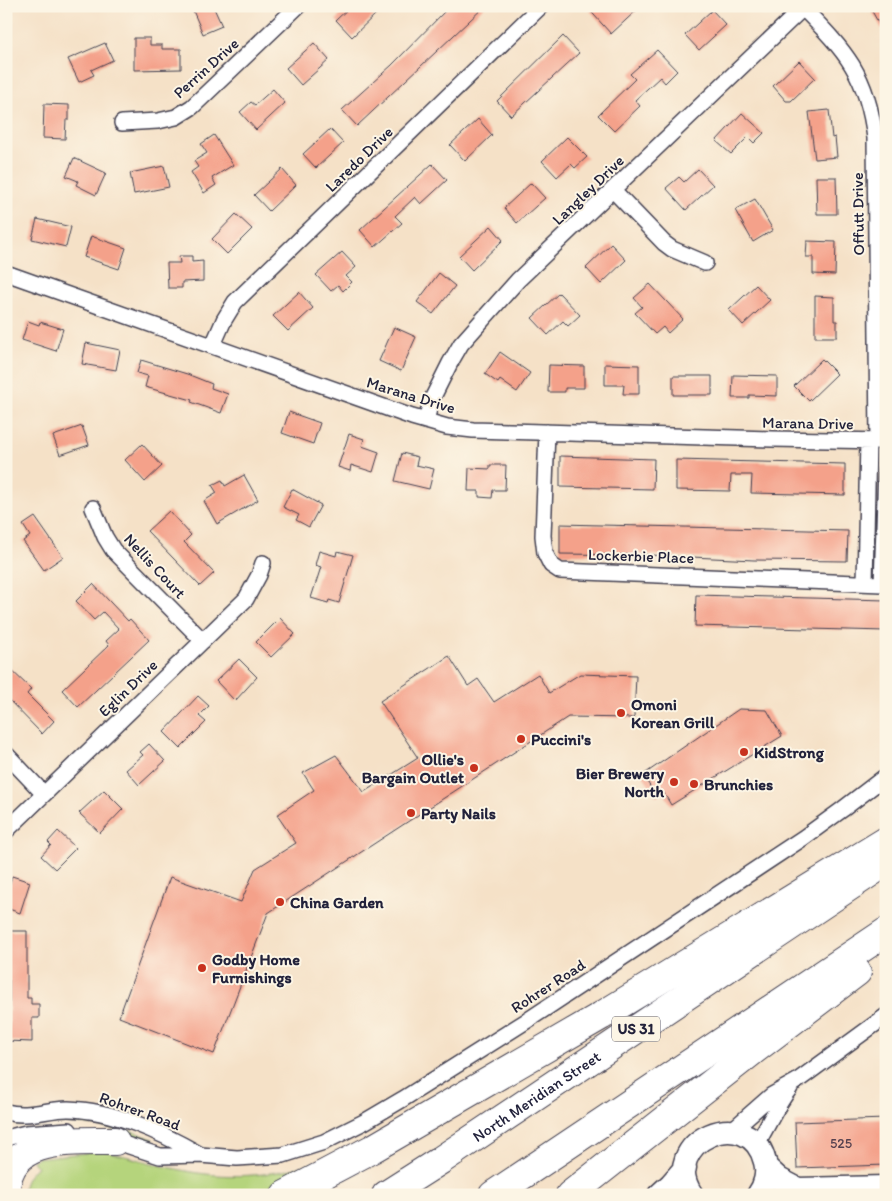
<svg xmlns="http://www.w3.org/2000/svg" width="892" height="1201" font-family="Itim,sans-serif">
<style>
.green{fill:#b5d47b;stroke:#6c7b5b}
.building{fill:#f4a18a}
.lines{fill:none;stroke-linecap:round;stroke-linejoin:round}
.street-casing{stroke:#423f50;stroke-width:18}
.secondary-casing{stroke:#423f50;stroke-width:25}
.highway-casing{stroke:#423f50;stroke-width:30}
.street{stroke:#fff;stroke-width:15}
.secondary{stroke:#fff;stroke-width:22}
.highway{stroke:#fff;stroke-width:28}
.poi-dot{fill:#c8321e;stroke:#fcf5e5;stroke-width:2}
.labels{text-anchor:middle;dominant-baseline:central;stroke-width:4;stroke-linejoin:round;paint-order:stroke}
.number-label{font-size:14px;fill:#56424f}
.shield{fill:#fcf5e5;stroke:#63616e;stroke-width:1}
.shield-label{font-size:15px;font-weight:bold;fill:#22223b}
.street-label{font-size:16px;fill:#22223b;stroke:#fcf5e5}
.poi-label{font-size:16px;font-weight:bold;fill:#22223b;stroke:#fcf5e5;text-anchor:start}
</style>
<rect width="100%" height="100%" fill="#fcf5e5"/>
<filter id="ink" filterUnits="userSpaceOnUse"><feTurbulence type="fractalNoise" baseFrequency=".02" numOctaves="2"/><feDisplacementMap in="SourceGraphic" scale="10" xChannelSelector="R" yChannelSelector="G"/><feConvolveMatrix kernelMatrix="1 2 1 2 8 2 1 2 1" color-interpolation-filters="sRGB"/></filter>
<filter id="wash" filterUnits="userSpaceOnUse"><feTurbulence type="fractalNoise" baseFrequency=".0096" numOctaves="4" result="noise"/><feDisplacementMap in="SourceGraphic" scale="20" xChannelSelector="R" yChannelSelector="G"/><feGaussianBlur stdDeviation="1.12" result="paint"/><feColorMatrix in="noise" values="0 0 0 0 0 0 0 0 0 0 0 0 0 0 0 0 0 1.4 0 .05"/><feComposite in="paint" operator="in"/></filter>
<g filter="url(#wash)">
<rect width="100%" height="100%" fill="#f5e1c7"/>
<!-- green -->
<path class="green" d="M 63,1117 C 95,1117 123,1128 153,1139 L 152,1143 C 138,1138 125,1133 111,1129 C 79,1121 49,1123 17,1126 L 17,1123 Z
M 104,1151 C 132,1157 158,1166 186,1171 C 233,1180 280,1176 325,1159 L 287,1182 L 256,1195 L 23,1195 C 23,1183 28,1174 37,1167 L 33,1161 L 37,1158 Z"/>
<g id="blocks">
<!-- building -->
<path class="building" d="M 191,6 L 213,6 L 222,26 L 203,34 Z
M 351,6 L 373,6 L 378,12 L 352,37 L 336,20 Z
M 450,6 L 485,6 L 357,126 L 342,110 L 392,65 Z
M 586,6 L 641,6 L 611,34 Z
M 869,6 L 886,6 L 886,36 Z
M 712,10 L 726,25 L 699,50 L 685,35 Z
M 563,36 L 579,53 L 511,116 L 497,101 Z
M 134,38 L 150,38 L 150,45 L 162,45 L 162,49 L 181,49 L 181,69 L 134,70 Z
M 105,43 L 113,60 L 91,70 L 94,75 L 79,82 L 68,59 Z
M 314,43 L 329,60 L 301,85 L 286,68 Z
M 657,50 L 677,71 L 665,83 L 660,77 L 635,100 L 640,106 L 614,131 L 598,115 L 635,79 L 630,74 Z
M 799,61 L 815,78 L 791,101 L 786,101 L 773,86 Z
M 273,89 L 285,103 L 256,130 L 240,112 L 251,102 L 255,105 Z
M 44,104 L 69,105 L 69,120 L 66,120 L 65,139 L 43,138 Z
M 829,110 L 832,138 L 835,137 L 837,157 L 815,159 L 809,112 Z
M 742,113 L 764,133 L 754,143 L 748,137 L 731,154 L 716,141 Z
M 478,119 L 492,135 L 465,161 L 450,145 Z
M 330,129 L 343,143 L 316,168 L 303,154 Z
M 214,135 L 233,165 L 212,178 L 216,185 L 204,193 L 191,172 L 198,167 L 194,161 L 207,153 L 201,144 Z
M 567,137 L 587,157 L 575,168 L 571,164 L 557,177 L 542,161 Z
M 74,158 L 106,173 L 96,195 L 76,185 L 78,181 L 66,176 Z
M 432,164 L 447,180 L 421,204 L 415,197 L 395,216 L 402,223 L 375,247 L 360,230 Z
M 164,166 L 169,187 L 134,194 L 130,173 Z
M 282,169 L 296,185 L 269,211 L 254,195 Z
M 698,169 L 713,185 L 686,210 L 666,188 L 679,177 L 684,182 Z
M 816,177 L 836,177 L 837,214 L 817,214 Z
M 531,183 L 545,198 L 517,223 L 504,208 Z
M 755,199 L 773,230 L 753,242 L 735,210 Z
M 236,214 L 252,229 L 227,254 L 212,239 Z
M 37,219 L 71,227 L 66,247 L 32,239 Z
M 491,226 L 503,240 L 472,270 L 459,256 Z
M 91,236 L 126,248 L 119,269 L 84,257 Z
M 807,241 L 836,242 L 835,275 L 813,274 L 813,257 L 806,257 Z
M 611,244 L 626,260 L 601,284 L 586,268 Z
M 342,252 L 356,267 L 346,276 L 352,282 L 343,291 L 338,285 L 331,291 L 316,275 Z
M 179,256 L 192,256 L 192,262 L 203,261 L 203,281 L 182,282 L 182,288 L 168,288 L 167,263 L 180,263 Z
M 439,273 L 455,286 L 433,314 L 417,302 Z
M 650,284 L 683,319 L 668,333 L 663,327 L 655,334 L 635,313 L 642,307 L 634,298 Z
M 756,285 L 770,300 L 743,325 L 729,310 Z
M 299,292 L 313,308 L 288,331 L 273,316 Z
M 559,293 L 580,315 L 568,326 L 563,321 L 548,335 L 532,318 Z
M 815,296 L 834,297 L 834,321 L 837,321 L 837,337 L 815,337 Z
M 28,321 L 39,325 L 40,322 L 63,329 L 56,351 L 22,340 Z
M 394,327 L 416,337 L 401,371 L 379,361 Z
M 86,343 L 120,350 L 116,370 L 82,364 Z
M 500,352 L 530,373 L 517,392 L 500,380 L 498,383 L 485,374 Z
M 822,359 L 837,374 L 809,401 L 794,386 Z
M 141,360 L 187,374 L 212,384 L 211,388 L 228,394 L 221,413 L 191,402 L 192,400 L 145,387 L 148,376 L 137,373 Z
M 605,364 L 639,365 L 639,394 L 623,394 L 624,385 L 605,385 Z
M 549,365 L 584,366 L 584,388 L 565,388 L 565,392 L 548,392 Z
M 733,375 L 777,376 L 777,396 L 749,395 L 749,398 L 732,398 Z
M 673,376 L 712,376 L 712,395 L 673,395 Z
M 289,412 L 320,423 L 313,444 L 282,433 Z
M 82,426 L 89,445 L 60,455 L 53,436 Z
M 349,434 L 364,439 L 362,446 L 379,452 L 373,472 L 351,465 L 350,471 L 338,467 Z
M 142,444 L 162,466 L 145,482 L 125,460 Z
M 402,453 L 418,457 L 416,465 L 434,469 L 429,489 L 395,481 Z
M 560,456 L 654,459 L 653,489 L 560,487 Z
M 676,460 L 845,464 L 845,495 L 751,493 L 752,475 L 731,475 L 730,491 L 676,490 Z
M 490,465 L 506,465 L 505,490 L 493,490 L 492,498 L 479,497 L 479,491 L 468,491 L 469,468 L 490,469 Z
M 244,475 L 258,500 L 217,524 L 204,501 L 217,493 L 212,485 L 222,480 L 225,486 Z
M 292,489 L 321,505 L 309,527 L 296,520 L 299,515 L 283,507 Z
M 169,511 L 191,535 L 184,542 L 214,573 L 200,586 L 147,531 Z
M 35,517 L 63,557 L 44,570 L 23,541 L 30,536 L 23,525 Z
M 560,524 L 848,531 L 847,561 L 754,560 L 650,555 L 560,554 Z
M 319,551 L 336,556 L 337,551 L 353,555 L 339,603 L 329,600 L 328,603 L 311,598 L 321,567 L 315,565 Z
M 93,584 L 128,621 L 130,619 L 149,640 L 78,707 L 62,690 L 109,645 L 106,641 L 119,629 L 103,612 L 94,620 L 76,601 Z
M 696,595 L 886,600 L 886,631 L 695,626 Z
M 280,618 L 295,634 L 271,657 L 256,642 Z
M 449,656 L 468,686 L 478,679 L 494,702 L 538,674 L 549,693 L 580,674 L 636,676 L 634,718 L 568,717 L 268,913 L 214,1054 L 119,1017 L 170,877 L 241,902 L 255,869 L 296,843 L 277,815 L 314,790 L 303,773 L 336,755 L 364,792 L 418,758 L 380,701 Z
M 239,659 L 257,677 L 235,701 L 216,681 Z
M 6,665 L 31,689 L 27,694 L 54,721 L 42,734 L 6,697 Z
M 198,696 L 209,706 L 199,716 L 206,722 L 180,748 L 164,732 Z
M 739,709 L 767,710 L 782,736 L 671,805 L 664,793 L 656,796 L 643,775 Z
M 149,744 L 165,761 L 139,785 L 126,770 L 143,755 L 140,752 Z
M 104,790 L 123,809 L 100,833 L 79,813 Z
M 58,831 L 76,848 L 55,869 L 41,856 L 51,845 L 48,842 Z
M 12,876 L 30,882 L 20,913 L 6,908 L 6,896 Z
M 6,931 L 27,931 L 27,998 L 31,998 L 31,1004 L 39,1004 L 39,1018 L 32,1018 L 32,1042 L 6,1041 L 6,1027 L 9,1027 L 9,980 L 6,980 Z
M 886,1119 L 886,1165 L 797,1168 L 795,1122 Z"/>
</g>
</g>
<g filter="url(#ink)">
<use href="#blocks" fill-opacity="0" stroke="#423f50" stroke-width="1"/>
<g class="lines">
<!-- street casing -->
<g class="street-casing">
<path id="street" d="M 803,8 C 846,52 867,74 875,138 L 878,441
M 122,123 L 158,121 L 176,117 L 192,107 L 298,6
M 613,190 L 664,243 L 672,249 L 705,263
M 6,273 L 412,417 L 447,427 L 473,430 L 772,439 L 886,441
M 213,345 L 224,320 L 235,302 L 541,6
M 426,421 L 431,401 L 450,363 L 461,344 L 518,280 L 805,6
M 547,432 L 543,536 L 545,553 L 551,565 L 560,571 L 882,584 L 886,470
M 93,508 L 105,537 L 113,550 L 203,641
M 865,583 L 868,441
M 6,754 L 44,794
M 6,831 L 246,599 L 259,575 L 263,563
M 6,1112 C 27,1118 47,1109 68,1109 C 114,1110 160,1132 199,1154
M 731,1131 L 772,1095 L 797,1081 L 886,1016
M 6,1138 L 26,1133 L 69,1130
M 108,1139 L 160,1156 L 200,1155 L 237,1158 L 283,1155 L 324,1142 L 364,1122 L 403,1099 L 528,1020 L 803,838 L 843,809 L 886,776
M 756,1145 C 768,1126 776,1106 790,1088"/>
</g>
<!-- secondary casing -->
<g class="secondary-casing">
<path id="secondary" d="M 766,1167 L 779,1179 L 798,1189 L 886,1187
M 659,1195 L 671,1184 L 685,1168
M 692,1195 C 656,1142 750,1100 765,1162 C 768,1173 765,1186 758,1195"/>
</g>
<!-- highway casing -->
<g class="highway-casing">
<g id="highway">
<path d="M 6,1189 C 10,1134 75,1142 115,1141"/>
<path d="M 285,1195 L 372,1149 L 601,1016 L 886,841"/>
<path id="s1" d="M 386,1195 L 441,1160 L 886,862"/>
<path d="M 493,1195 L 886,932"/>
<path d="M 570,1195 L 754,1050 L 857,972"/>
</g>
</g>
<!-- street -->
<use href="#street" class="street"/>
<!-- secondary -->
<use href="#secondary" class="secondary"/>
<!-- highway -->
<use href="#highway" class="highway"/>
</g>
</g>
<!-- markers -->
<g class="poi-dot">
<circle cx="621" cy="713" r="5"/>
<circle cx="521" cy="739" r="5"/>
<circle cx="744" cy="752" r="5"/>
<circle cx="474" cy="768" r="5"/>
<circle cx="674" cy="782" r="5"/>
<circle cx="694" cy="784" r="5"/>
<circle cx="411" cy="813" r="5"/>
<circle cx="280" cy="902" r="5"/>
<circle cx="202" cy="968" r="5"/>
</g>
<g class="labels">
<!-- number labels -->
<g class="number-label">
<text x="841" y="1143">525</text>
</g>
<!-- shield labels -->
<rect class="shield" x="612" y="1016.5" width="48" height="25" rx="4"/>
<g class="shield-label">
<text x="636" y="1029">US 31</text>
</g>
<!-- street labels -->
<g class="street-label">
<text transform="translate(206 68) rotate(-42)">Perrin Drive</text>
<text transform="translate(359 159) rotate(-44)">Laredo Drive</text>
<text transform="translate(588 190) rotate(-44)">Langley Drive</text>
<text transform="translate(858 214) rotate(-91)">Offutt Drive</text>
<text transform="translate(411 395) rotate(17)">Marana Drive</text>
<text transform="translate(808 423) rotate(1)">Marana Drive</text>
<text transform="translate(641 556) rotate(2)">Lockerbie Place</text>
<text transform="translate(155 566) rotate(47)">Nellis Court</text>
<text transform="translate(128 688) rotate(-44)">Eglin Drive</text>
<text transform="translate(548 986) rotate(-33)">Rohrer Road</text>
<text stroke="none"><textPath href="#s1" startOffset="180">North Meridian Street</textPath></text>
<text transform="translate(140 1111) rotate(20)">Rohrer Road</text>
</g>
<!-- poi labels -->
<g class="poi-label">
<text x="631" y="704">Omoni<tspan x="631" dy="18">Korean Grill</tspan></text>
<text x="531" y="739">Puccini's</text>
<text x="754" y="752">KidStrong</text>
<text x="464" y="759" text-anchor="end">Ollie's<tspan x="464" dy="18">Bargain Outlet</tspan></text>
<text x="664" y="773" text-anchor="end">Bier Brewery<tspan x="664" dy="18">North</tspan></text>
<text x="704" y="784">Brunchies</text>
<text x="421" y="813">Party Nails</text>
<text x="290" y="902">China Garden</text>
<text x="212" y="959">Godby Home<tspan x="212" dy="18">Furnishings</tspan></text>
</g>
</g>
<!-- margin -->
<rect width="892" height="1201" fill="none" stroke="#fcf5e5" stroke-width="25"/>
</svg>
